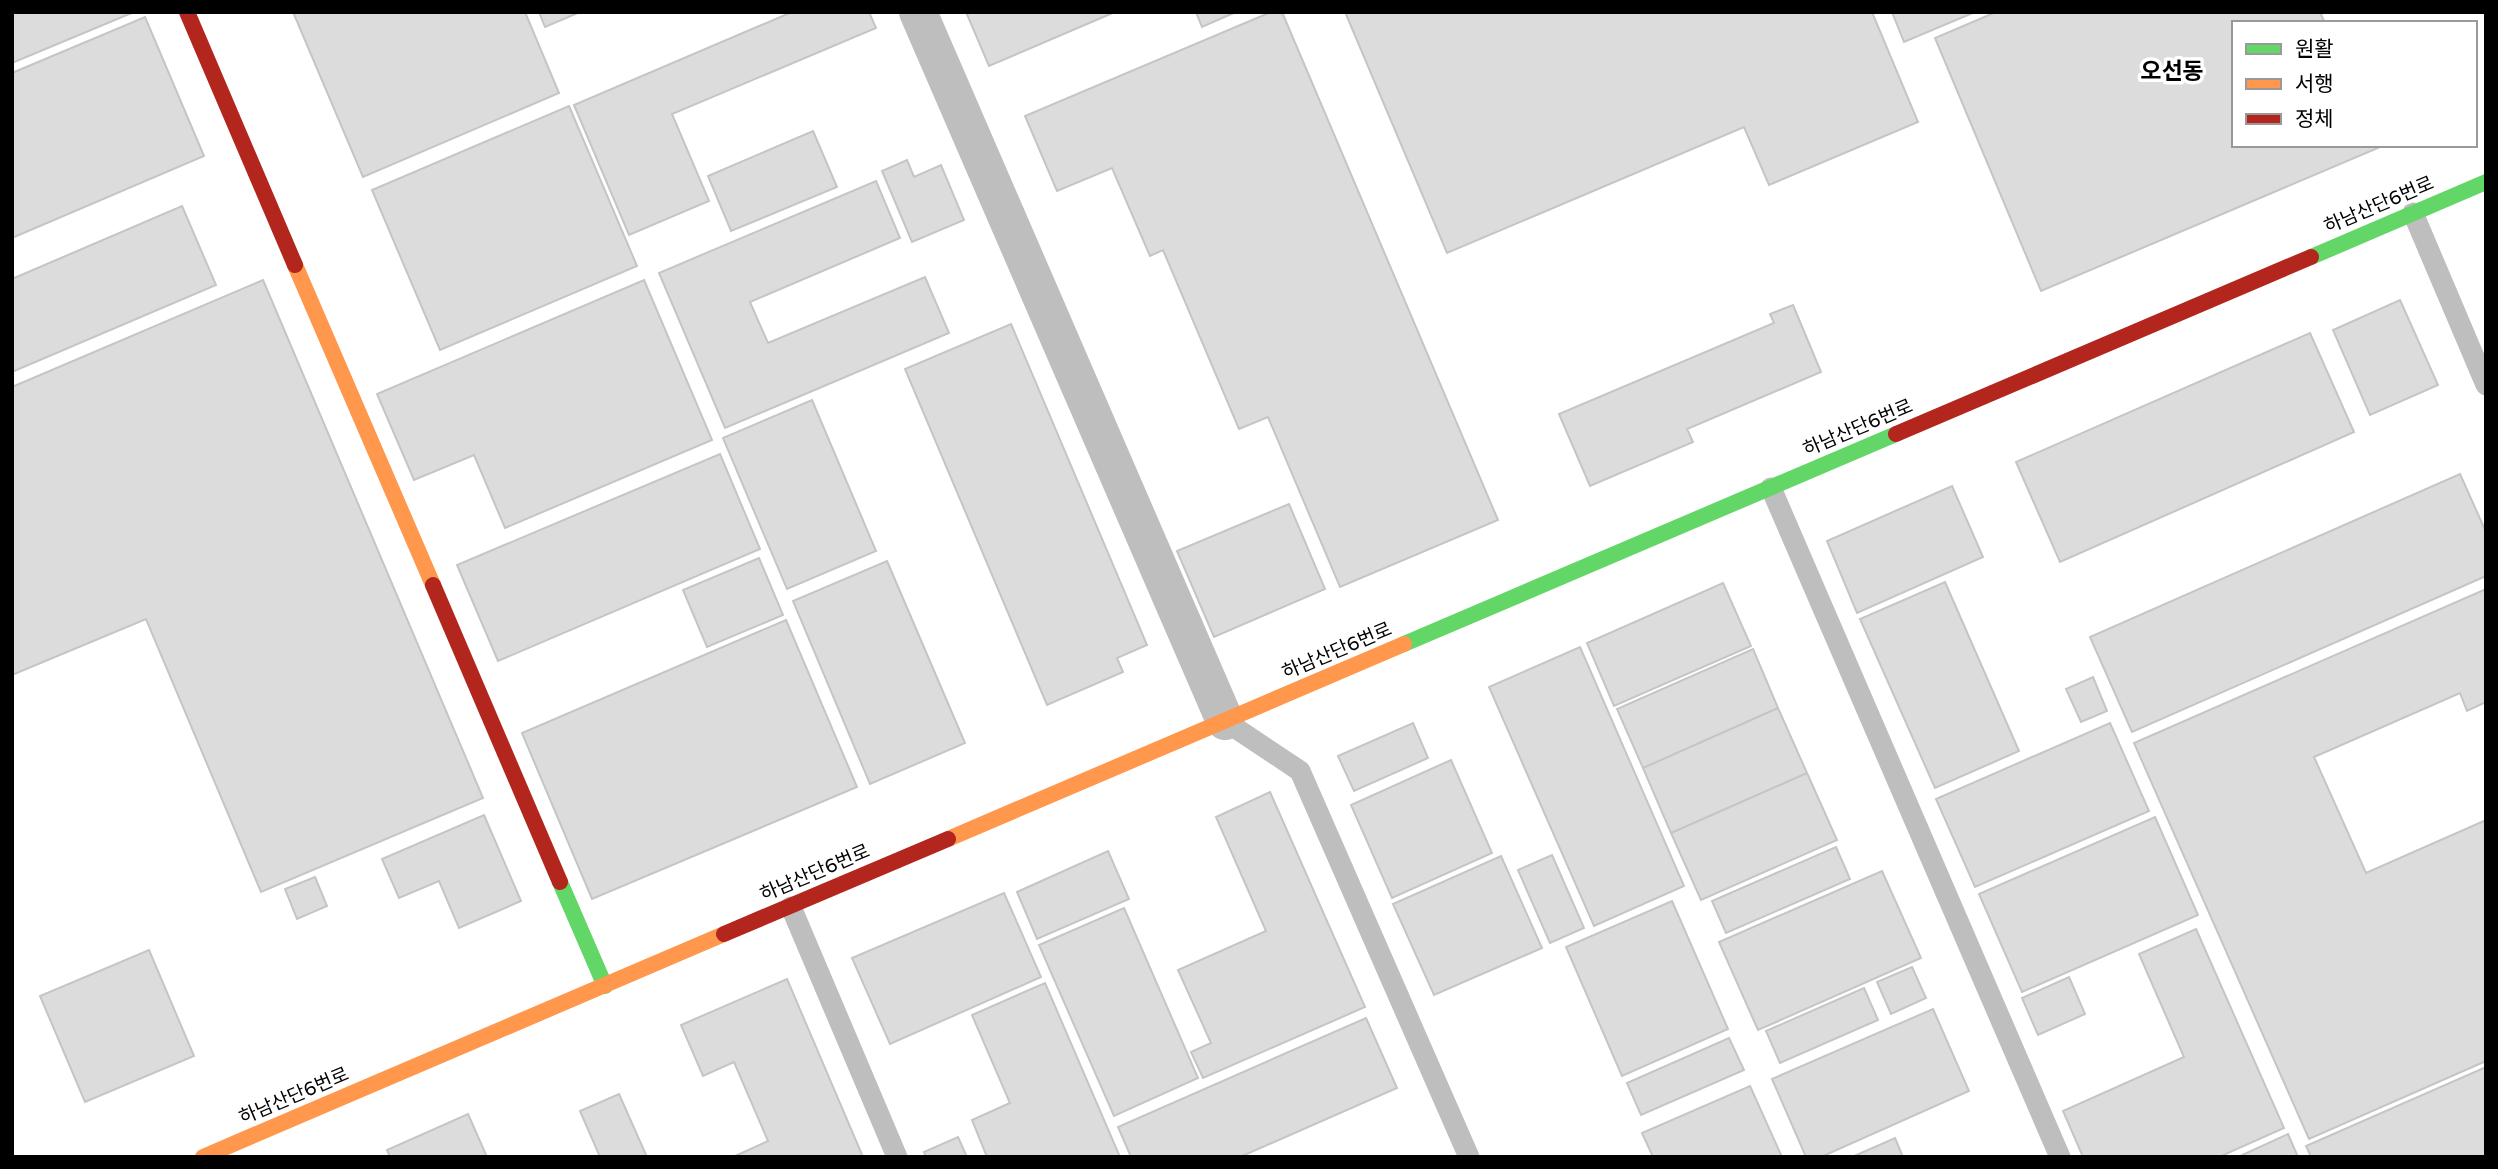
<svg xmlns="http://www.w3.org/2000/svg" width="2498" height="1169" font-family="'Varela Round','Noto Sans KR',sans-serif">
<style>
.building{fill:#dcdcdc;stroke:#c5c5c5;stroke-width:2}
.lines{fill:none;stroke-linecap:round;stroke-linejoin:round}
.lane{stroke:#bebebe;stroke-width:21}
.street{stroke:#bebebe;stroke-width:38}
.fast{stroke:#63d668;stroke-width:16}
.slow{stroke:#ff974d;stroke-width:16}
.jam{stroke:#b3261e;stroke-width:16}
.labels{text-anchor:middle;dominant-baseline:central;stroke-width:7;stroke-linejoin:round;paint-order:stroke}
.street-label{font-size:19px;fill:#000;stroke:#fff}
.quarter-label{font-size:23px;font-weight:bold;fill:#000;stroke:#fff}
</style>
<rect width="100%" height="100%" fill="#fff"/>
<!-- building -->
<path class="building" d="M 12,12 L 134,12 L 12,63 Z
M 293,12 L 525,12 L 559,93 L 363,177 Z
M 539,12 L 580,12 L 545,27 Z
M 792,12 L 869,12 L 876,28 L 672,114 L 709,201 L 629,235 L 574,105 Z
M 966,12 L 1115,12 L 989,66 Z
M 1196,12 L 1236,12 L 1202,27 Z
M 1271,12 L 1282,12 L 1498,520 L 1340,587 L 1268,417 L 1239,429 L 1163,250 L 1150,256 L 1112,168 L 1057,191 L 1025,116 Z
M 1345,12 L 1872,12 L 1918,122 L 1769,185 L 1744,127 L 1447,253 Z
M 1892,12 L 1975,12 L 1904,42 Z
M 1996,12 L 2320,12 L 2325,23 L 2234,23 L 2234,145 L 2377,145 L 2378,148 L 2041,291 L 1935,38 Z
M 145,17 L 204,156 L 12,238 L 12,73 Z
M 569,106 L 637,266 L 440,350 L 372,190 Z
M 813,131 L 837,187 L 731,231 L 708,176 Z
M 907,160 L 914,177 L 941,165 L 964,220 L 912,242 L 882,171 Z
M 876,181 L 900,238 L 750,302 L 768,343 L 925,277 L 949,333 L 725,428 L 659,273 Z
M 182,206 L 216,285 L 12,372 L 12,279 Z
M 263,280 L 483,798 L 261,892 L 146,619 L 12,675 L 12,387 Z
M 644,280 L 712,440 L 505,528 L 474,455 L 414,480 L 377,394 Z
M 2400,300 L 2438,385 L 2370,415 L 2333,330 Z
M 1793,305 L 1821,372 L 1687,429 L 1693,442 L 1590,486 L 1559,414 L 1774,323 L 1770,314 Z
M 1011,324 L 1147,645 L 1117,658 L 1123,672 L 1047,705 L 905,369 Z
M 2310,333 L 2354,432 L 2060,562 L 2016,462 Z
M 812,400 L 876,551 L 787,589 L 723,438 Z
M 720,454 L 760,549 L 498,661 L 457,565 Z
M 2460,474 L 2486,532 L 2486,576 L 2132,732 L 2090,637 Z
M 1952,486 L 1983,557 L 1857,613 L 1827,541 Z
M 1289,504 L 1325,589 L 1214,637 L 1177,551 Z
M 759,558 L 783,615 L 707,647 L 683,590 Z
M 887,561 L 965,743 L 870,784 L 793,601 Z
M 1945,582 L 2019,751 L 1935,788 L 1860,619 Z
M 1723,583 L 1751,646 L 1614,706 L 1587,643 Z
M 2486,589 L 2486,702 L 2467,711 L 2460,693 L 2314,757 L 2366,873 L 2486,820 L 2486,1061 L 2309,1139 L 2134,743 Z
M 786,620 L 857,787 L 592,899 L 522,733 Z
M 1580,647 L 1684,886 L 1594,926 L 1489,687 Z
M 1753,649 L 1778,708 L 1643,768 L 1617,709 Z
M 2093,677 L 2107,711 L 2081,722 L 2066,689 Z
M 1778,708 L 1807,773 L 1671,833 L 1643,768 Z
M 1413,723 L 1428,758 L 1354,791 L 1338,756 Z
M 2110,723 L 2149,811 L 1975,887 L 1936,799 Z
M 1451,760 L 1492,853 L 1392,898 L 1351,805 Z
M 1807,773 L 1837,840 L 1701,900 L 1671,833 Z
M 1270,792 L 1365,1007 L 1203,1078 L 1191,1052 L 1211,1043 L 1178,970 L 1266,931 L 1216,817 Z
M 484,815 L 521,901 L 459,928 L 439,881 L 399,898 L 382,859 Z
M 2155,817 L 2198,915 L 2022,992 L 1979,894 Z
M 1836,847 L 1850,879 L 1726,933 L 1712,901 Z
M 1108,851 L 1129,899 L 1037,939 L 1017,892 Z
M 1552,855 L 1584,928 L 1550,943 L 1518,870 Z
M 1501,856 L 1542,948 L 1434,995 L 1393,904 Z
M 1882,871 L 1921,958 L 1758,1030 L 1719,942 Z
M 315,877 L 327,906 L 297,919 L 285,889 Z
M 1004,893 L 1041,977 L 890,1044 L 852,958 Z
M 1672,901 L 1728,1029 L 1622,1076 L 1566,947 Z
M 1124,908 L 1198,1078 L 1114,1116 L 1039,945 Z
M 2196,929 L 2284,1128 L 2219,1157 L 2083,1157 L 2063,1111 L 2184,1057 L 2139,954 Z
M 149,950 L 194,1056 L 85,1102 L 40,996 Z
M 1912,967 L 1926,998 L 1891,1014 L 1877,982 Z
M 2069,977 L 2085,1014 L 2038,1035 L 2022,998 Z
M 787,979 L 863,1157 L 733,1157 L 768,1141 L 734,1062 L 703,1076 L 681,1025 Z
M 1045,983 L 1120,1157 L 987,1157 L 972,1120 L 1010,1103 L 972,1015 Z
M 1864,988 L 1878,1020 L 1780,1063 L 1766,1031 Z
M 1933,1009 L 1969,1091 L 1821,1157 L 1806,1157 L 1772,1079 Z
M 1366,1018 L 1397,1088 L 1240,1157 L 1131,1157 L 1118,1127 Z
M 1729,1038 L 1744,1070 L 1641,1115 L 1627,1083 Z
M 2486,1067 L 2486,1157 L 2311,1157 L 2306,1146 Z
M 1750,1086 L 1782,1157 L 1653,1157 L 1642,1133 Z
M 619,1094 L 647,1157 L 600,1157 L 580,1111 Z
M 468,1114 L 487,1157 L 390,1157 L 387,1150 Z
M 2288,1134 L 2298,1157 L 2238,1157 Z
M 958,1137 L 967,1157 L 926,1157 L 924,1152 Z
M 1895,1138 L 1903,1157 L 1852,1157 Z"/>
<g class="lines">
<!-- lane -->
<path class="lane" d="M 2413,213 L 2486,385
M 1771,488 L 2060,1157
M 1225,721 L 1300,771 L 1469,1157
M 791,907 L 897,1157"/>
<!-- street -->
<path class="street" d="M 918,12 L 1225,721"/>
<!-- fast -->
<path class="fast" d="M 2311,257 L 2486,182
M 1404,644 L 1896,434
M 560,882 L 605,986"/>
<!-- slow -->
<path class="slow" d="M 295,265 L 433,585
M 948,839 L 1404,644
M 203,1157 L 724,934"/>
<!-- jam -->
<path class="jam" d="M 187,12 L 295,265
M 1896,434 L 2311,257
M 433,585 L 560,882
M 724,934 L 948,839"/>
</g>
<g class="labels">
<!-- street labels -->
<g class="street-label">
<text transform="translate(2379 205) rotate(-23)">하남산단6번로</text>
<text transform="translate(1858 428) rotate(-23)">하남산단6번로</text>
<text transform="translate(1337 651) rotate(-23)">하남산단6번로</text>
<text transform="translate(815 873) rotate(-23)">하남산단6번로</text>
<text transform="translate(294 1096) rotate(-23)">하남산단6번로</text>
</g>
<!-- quarter labels -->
<g class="quarter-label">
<text x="2172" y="72">오선동</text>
</g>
</g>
<!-- border -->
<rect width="2498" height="1169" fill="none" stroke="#000000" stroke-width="28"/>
<!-- legend -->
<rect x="2232" y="21" width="245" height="126" fill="#ffffff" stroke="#999999" stroke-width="2"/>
<rect x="2246" y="44" width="35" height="10" fill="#63d668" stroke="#999999" stroke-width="2"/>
<text x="2295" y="56" font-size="21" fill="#000000">원활</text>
<rect x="2246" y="79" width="35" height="10" fill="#ff974d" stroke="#999999" stroke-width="2"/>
<text x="2295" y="91" font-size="21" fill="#000000">서행</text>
<rect x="2246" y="114" width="35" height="10" fill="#b3261e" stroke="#999999" stroke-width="2"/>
<text x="2295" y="126" font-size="21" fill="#000000">정체</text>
</svg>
